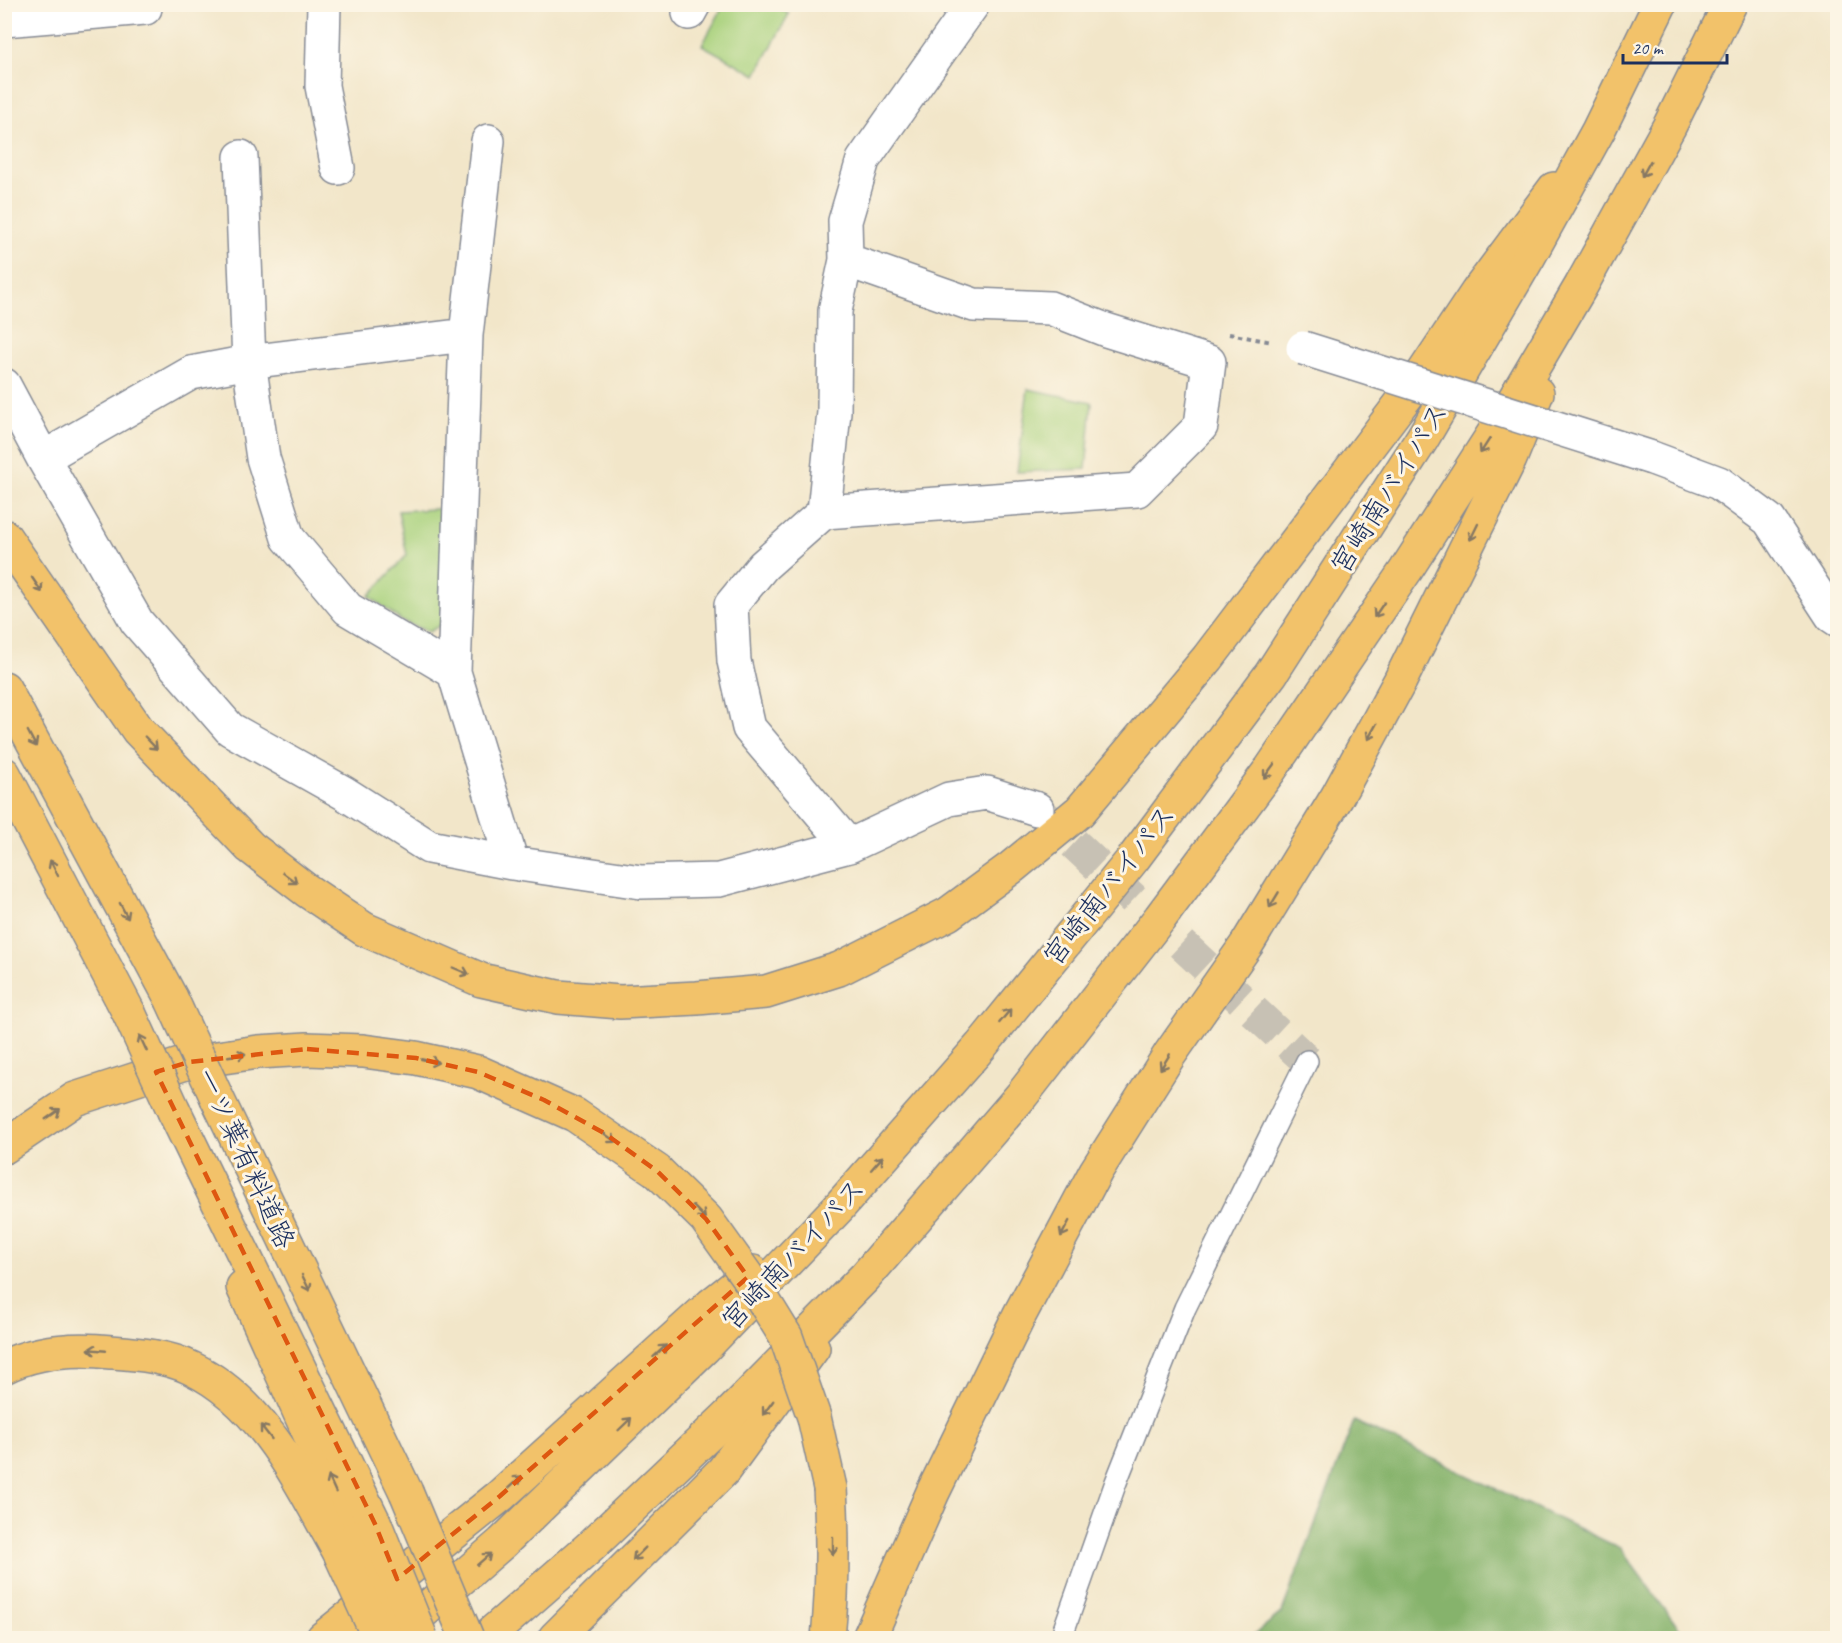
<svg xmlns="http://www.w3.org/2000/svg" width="1842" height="1643" font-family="Caveat,'Klee One',sans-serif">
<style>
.green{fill:#a8d17c;stroke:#62806d;stroke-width:1.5}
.forest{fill:#86b36c;stroke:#507165;stroke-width:1.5}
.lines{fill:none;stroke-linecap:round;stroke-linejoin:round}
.street-tunnel{stroke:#c7c1b4;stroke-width:33;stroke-dasharray:33 16;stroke-linecap:butt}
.lane-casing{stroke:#868a94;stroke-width:24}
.street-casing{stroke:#868a94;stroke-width:36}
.primary-casing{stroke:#868a94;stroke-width:36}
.highway-casing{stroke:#868a94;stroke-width:36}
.path{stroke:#868a94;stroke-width:4;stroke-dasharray:4.5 4.5;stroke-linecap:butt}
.lane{stroke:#fff;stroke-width:21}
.street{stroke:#fff;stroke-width:33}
.primary{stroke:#f2c26a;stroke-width:33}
.highway{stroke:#f2c26a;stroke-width:33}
.street-bridge-casing{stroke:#868a94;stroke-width:36;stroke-linecap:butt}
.primary-bridge-casing{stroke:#868a94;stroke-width:36;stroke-linecap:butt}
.highway-bridge-casing{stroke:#868a94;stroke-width:36;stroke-linecap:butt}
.street-bridge{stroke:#fff;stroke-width:33}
.primary-bridge{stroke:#f2c26a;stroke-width:33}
.highway-bridge{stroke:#f2c26a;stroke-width:33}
.oneway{stroke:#867864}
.marked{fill:none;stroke:#de5710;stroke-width:4.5;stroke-dasharray:12 8;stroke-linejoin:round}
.labels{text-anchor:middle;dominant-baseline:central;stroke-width:6;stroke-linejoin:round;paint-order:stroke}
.street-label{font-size:28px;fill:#1b2f5e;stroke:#fcf5e5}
</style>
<rect width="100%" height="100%" fill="#fcf5e5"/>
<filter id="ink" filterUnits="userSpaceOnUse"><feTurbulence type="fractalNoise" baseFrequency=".0167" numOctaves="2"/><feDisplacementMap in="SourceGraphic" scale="12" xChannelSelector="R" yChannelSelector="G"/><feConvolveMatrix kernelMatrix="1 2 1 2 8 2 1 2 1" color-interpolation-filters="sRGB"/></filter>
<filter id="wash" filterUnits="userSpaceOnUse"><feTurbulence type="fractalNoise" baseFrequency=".008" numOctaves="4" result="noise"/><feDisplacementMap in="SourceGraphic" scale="24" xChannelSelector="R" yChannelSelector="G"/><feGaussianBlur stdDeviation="1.35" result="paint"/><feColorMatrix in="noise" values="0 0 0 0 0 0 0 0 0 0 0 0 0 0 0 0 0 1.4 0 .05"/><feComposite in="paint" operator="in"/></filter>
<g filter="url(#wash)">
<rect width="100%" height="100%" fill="#f2e6c9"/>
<!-- green -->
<path class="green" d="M 724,5 L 773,5 L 789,14 L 756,75 L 702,45 Z
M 1028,389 L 1092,402 L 1086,469 L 1017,472 Z
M 454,508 L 449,620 L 429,632 L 402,621 L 369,596 L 407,555 L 398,511 Z"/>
<!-- forest -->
<path class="forest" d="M 1354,1421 L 1620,1548 L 1686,1638 L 1250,1638 L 1282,1612 Z"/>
</g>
<g filter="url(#ink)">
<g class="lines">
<!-- street-tunnel -->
<path class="street-tunnel" d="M 1038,810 L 1307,1061"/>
<!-- lane casing -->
<g class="lane-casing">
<path id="lane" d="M 1061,1638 L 1116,1482 L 1185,1308 L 1307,1061"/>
</g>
<!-- street casing -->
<g class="street-casing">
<path id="street" d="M 324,4 L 322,86 L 338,168
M 689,13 L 694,4
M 4,20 L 145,8 L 145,4
M 488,141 L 466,335 L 454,672 L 512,863
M 241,157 L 249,362 L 263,458 L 288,538 L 348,609 L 454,672
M 4,385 L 43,458 L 137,622 L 230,729 L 344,793 L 429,847 L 512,863 L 641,882 L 719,880 L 849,846 L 949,799 L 987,793 L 1037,809
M 43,458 L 191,373 L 249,362 L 466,335
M 1652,458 L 1719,483 L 1769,520 L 1832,616 L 1838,620
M 824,512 L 1137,490 L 1201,426 L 1209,362 L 1106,330 L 1050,308 L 974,305 L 846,260
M 849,846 L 749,728 L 734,661 L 731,605 L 763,566 L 824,512 L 834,412 L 835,311 L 846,260 L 845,221 L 863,160 L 973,4"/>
</g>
<!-- primary casing -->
<g class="primary-casing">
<path id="primary" d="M 4,536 L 138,730 L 250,847 L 306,890 L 364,929 L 481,980 L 558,997 L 620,1002 L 697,998 L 766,992 L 839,969 L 948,914 L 1012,867 L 1080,811 L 1208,658 L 1418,381 L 1478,291 L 1554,189
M 4,774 L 129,1013
M 243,1287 L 356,1537
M 555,1638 L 723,1471 L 813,1348"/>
</g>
<!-- highway casing -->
<g class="highway-casing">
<path id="highway" d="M 4,688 L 171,998
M 217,1098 L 406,1492
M 174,1111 L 375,1524
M 4,1147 L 75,1099 L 189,1062 L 258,1052 L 307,1049 L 363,1051 L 416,1058 L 478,1072 L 575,1115 L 657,1171
M 4,1367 C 38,1350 74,1348 111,1352 C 137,1354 167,1356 191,1368 C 265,1403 302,1486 340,1553
M 394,1637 L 502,1543 L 704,1348 L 838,1208 L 981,1046 L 1133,859 L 1271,674 L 1422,439 L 1528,258 L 1598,131 L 1660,4
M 323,1638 L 500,1496 L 711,1305 L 753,1272
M 486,1638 L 590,1547 L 728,1416 L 865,1277 L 1022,1095 L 1160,918 L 1270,770 L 1406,570 L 1501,422 L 1581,286 L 1670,125 L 1730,4
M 828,1638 C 833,1588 833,1538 830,1488
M 869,1638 L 933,1492 L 1020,1314 L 1096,1171 L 1170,1054 L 1247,944 L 1337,797 L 1400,681 L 1510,459 L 1537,393"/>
</g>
<!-- path -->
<path class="path" d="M 1229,334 L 1272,342"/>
<!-- lane -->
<use href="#lane" class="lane"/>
<!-- street -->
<use href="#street" class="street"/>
<!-- primary -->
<use href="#primary" class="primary"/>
<!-- highway -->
<use href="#highway" class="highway"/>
<!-- street-bridge casing -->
<g class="street-bridge-casing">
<path id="street-bridge" d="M 1303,348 L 1652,458"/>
</g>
<!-- primary-bridge casing -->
<g class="primary-bridge-casing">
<path id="primary-bridge" d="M 129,1013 L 174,1111
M 356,1537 L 396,1638"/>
</g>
<!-- highway-bridge casing -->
<g class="highway-bridge-casing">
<path id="highway-bridge" d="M 171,998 L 217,1098
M 657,1171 L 706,1219 L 757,1290 L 786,1337 L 814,1417 L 830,1488
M 406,1492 L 467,1638
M 375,1524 L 421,1638
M 340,1553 L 379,1638"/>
</g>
<!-- street-bridge -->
<use href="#street-bridge" class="street-bridge"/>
<!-- primary-bridge -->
<use href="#primary-bridge" class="primary-bridge"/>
<!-- highway-bridge -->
<use href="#highway-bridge" class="highway-bridge"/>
</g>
<!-- one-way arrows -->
<defs><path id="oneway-shaft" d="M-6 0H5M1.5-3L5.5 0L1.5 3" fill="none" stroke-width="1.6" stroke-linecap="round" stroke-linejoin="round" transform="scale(1.5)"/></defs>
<g class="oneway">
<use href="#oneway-shaft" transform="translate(1646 169) rotate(119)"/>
<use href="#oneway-shaft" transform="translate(1485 446) rotate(123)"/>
<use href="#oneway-shaft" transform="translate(1474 532) rotate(116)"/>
<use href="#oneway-shaft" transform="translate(37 585) rotate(56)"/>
<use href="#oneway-shaft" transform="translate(1379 610) rotate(124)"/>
<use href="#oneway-shaft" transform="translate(1372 732) rotate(119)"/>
<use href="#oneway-shaft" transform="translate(32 739) rotate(62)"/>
<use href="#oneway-shaft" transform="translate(151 743) rotate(46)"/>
<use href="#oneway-shaft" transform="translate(1269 771) rotate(126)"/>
<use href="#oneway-shaft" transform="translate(54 868) rotate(-117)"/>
<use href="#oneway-shaft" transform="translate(290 878) rotate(37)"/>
<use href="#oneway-shaft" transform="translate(1274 900) rotate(121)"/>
<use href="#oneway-shaft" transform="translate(124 911) rotate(62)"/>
<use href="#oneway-shaft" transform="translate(461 971) rotate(23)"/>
<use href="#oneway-shaft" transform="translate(1005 1016) rotate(-51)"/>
<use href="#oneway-shaft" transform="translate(143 1043) rotate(-115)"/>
<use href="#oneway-shaft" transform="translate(237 1055) rotate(-8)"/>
<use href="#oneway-shaft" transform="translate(430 1061) rotate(12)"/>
<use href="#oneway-shaft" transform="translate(1165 1062) rotate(122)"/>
<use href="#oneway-shaft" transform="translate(53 1114) rotate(-35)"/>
<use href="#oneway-shaft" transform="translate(609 1137) rotate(35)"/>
<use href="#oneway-shaft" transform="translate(877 1163) rotate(-49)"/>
<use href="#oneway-shaft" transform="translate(699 1212) rotate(45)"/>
<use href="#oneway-shaft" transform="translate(1065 1229) rotate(118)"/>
<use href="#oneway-shaft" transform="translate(306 1283) rotate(64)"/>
<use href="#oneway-shaft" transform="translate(97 1350) rotate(-175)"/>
<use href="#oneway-shaft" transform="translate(660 1351) rotate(-42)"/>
<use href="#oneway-shaft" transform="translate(768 1408) rotate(126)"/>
<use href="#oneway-shaft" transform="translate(625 1424) rotate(-44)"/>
<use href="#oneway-shaft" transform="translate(266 1432) rotate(-128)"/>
<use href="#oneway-shaft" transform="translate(515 1482) rotate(-42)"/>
<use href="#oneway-shaft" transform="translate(332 1484) rotate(-114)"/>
<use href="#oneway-shaft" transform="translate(833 1546) rotate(90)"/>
<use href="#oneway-shaft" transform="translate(639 1554) rotate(135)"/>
<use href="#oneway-shaft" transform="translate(484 1559) rotate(-41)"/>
</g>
</g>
<!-- marked area -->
<path class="marked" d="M 307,1049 L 416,1058 L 478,1072 L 544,1100 L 604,1133 L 657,1171 L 706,1219 L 748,1277 L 500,1496 L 397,1579 L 375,1524 L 156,1072 L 189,1062 Z"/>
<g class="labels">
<!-- street labels -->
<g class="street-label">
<text transform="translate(1389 488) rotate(-58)">宮崎南バイパス</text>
<text transform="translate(1109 885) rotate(-52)">宮崎南バイパス</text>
<text transform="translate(246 1158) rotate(65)">一ツ葉有料道路</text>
<text transform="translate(793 1254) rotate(-47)">宮崎南バイパス</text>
</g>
</g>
<!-- margin -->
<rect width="1842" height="1643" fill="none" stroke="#fcf5e5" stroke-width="24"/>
<!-- scale -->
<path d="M1623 54v9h104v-9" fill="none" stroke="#1b2f5e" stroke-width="3"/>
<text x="1632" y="54" font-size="18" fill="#1b2f5e" stroke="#fcf5e5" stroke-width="4.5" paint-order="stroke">20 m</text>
</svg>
